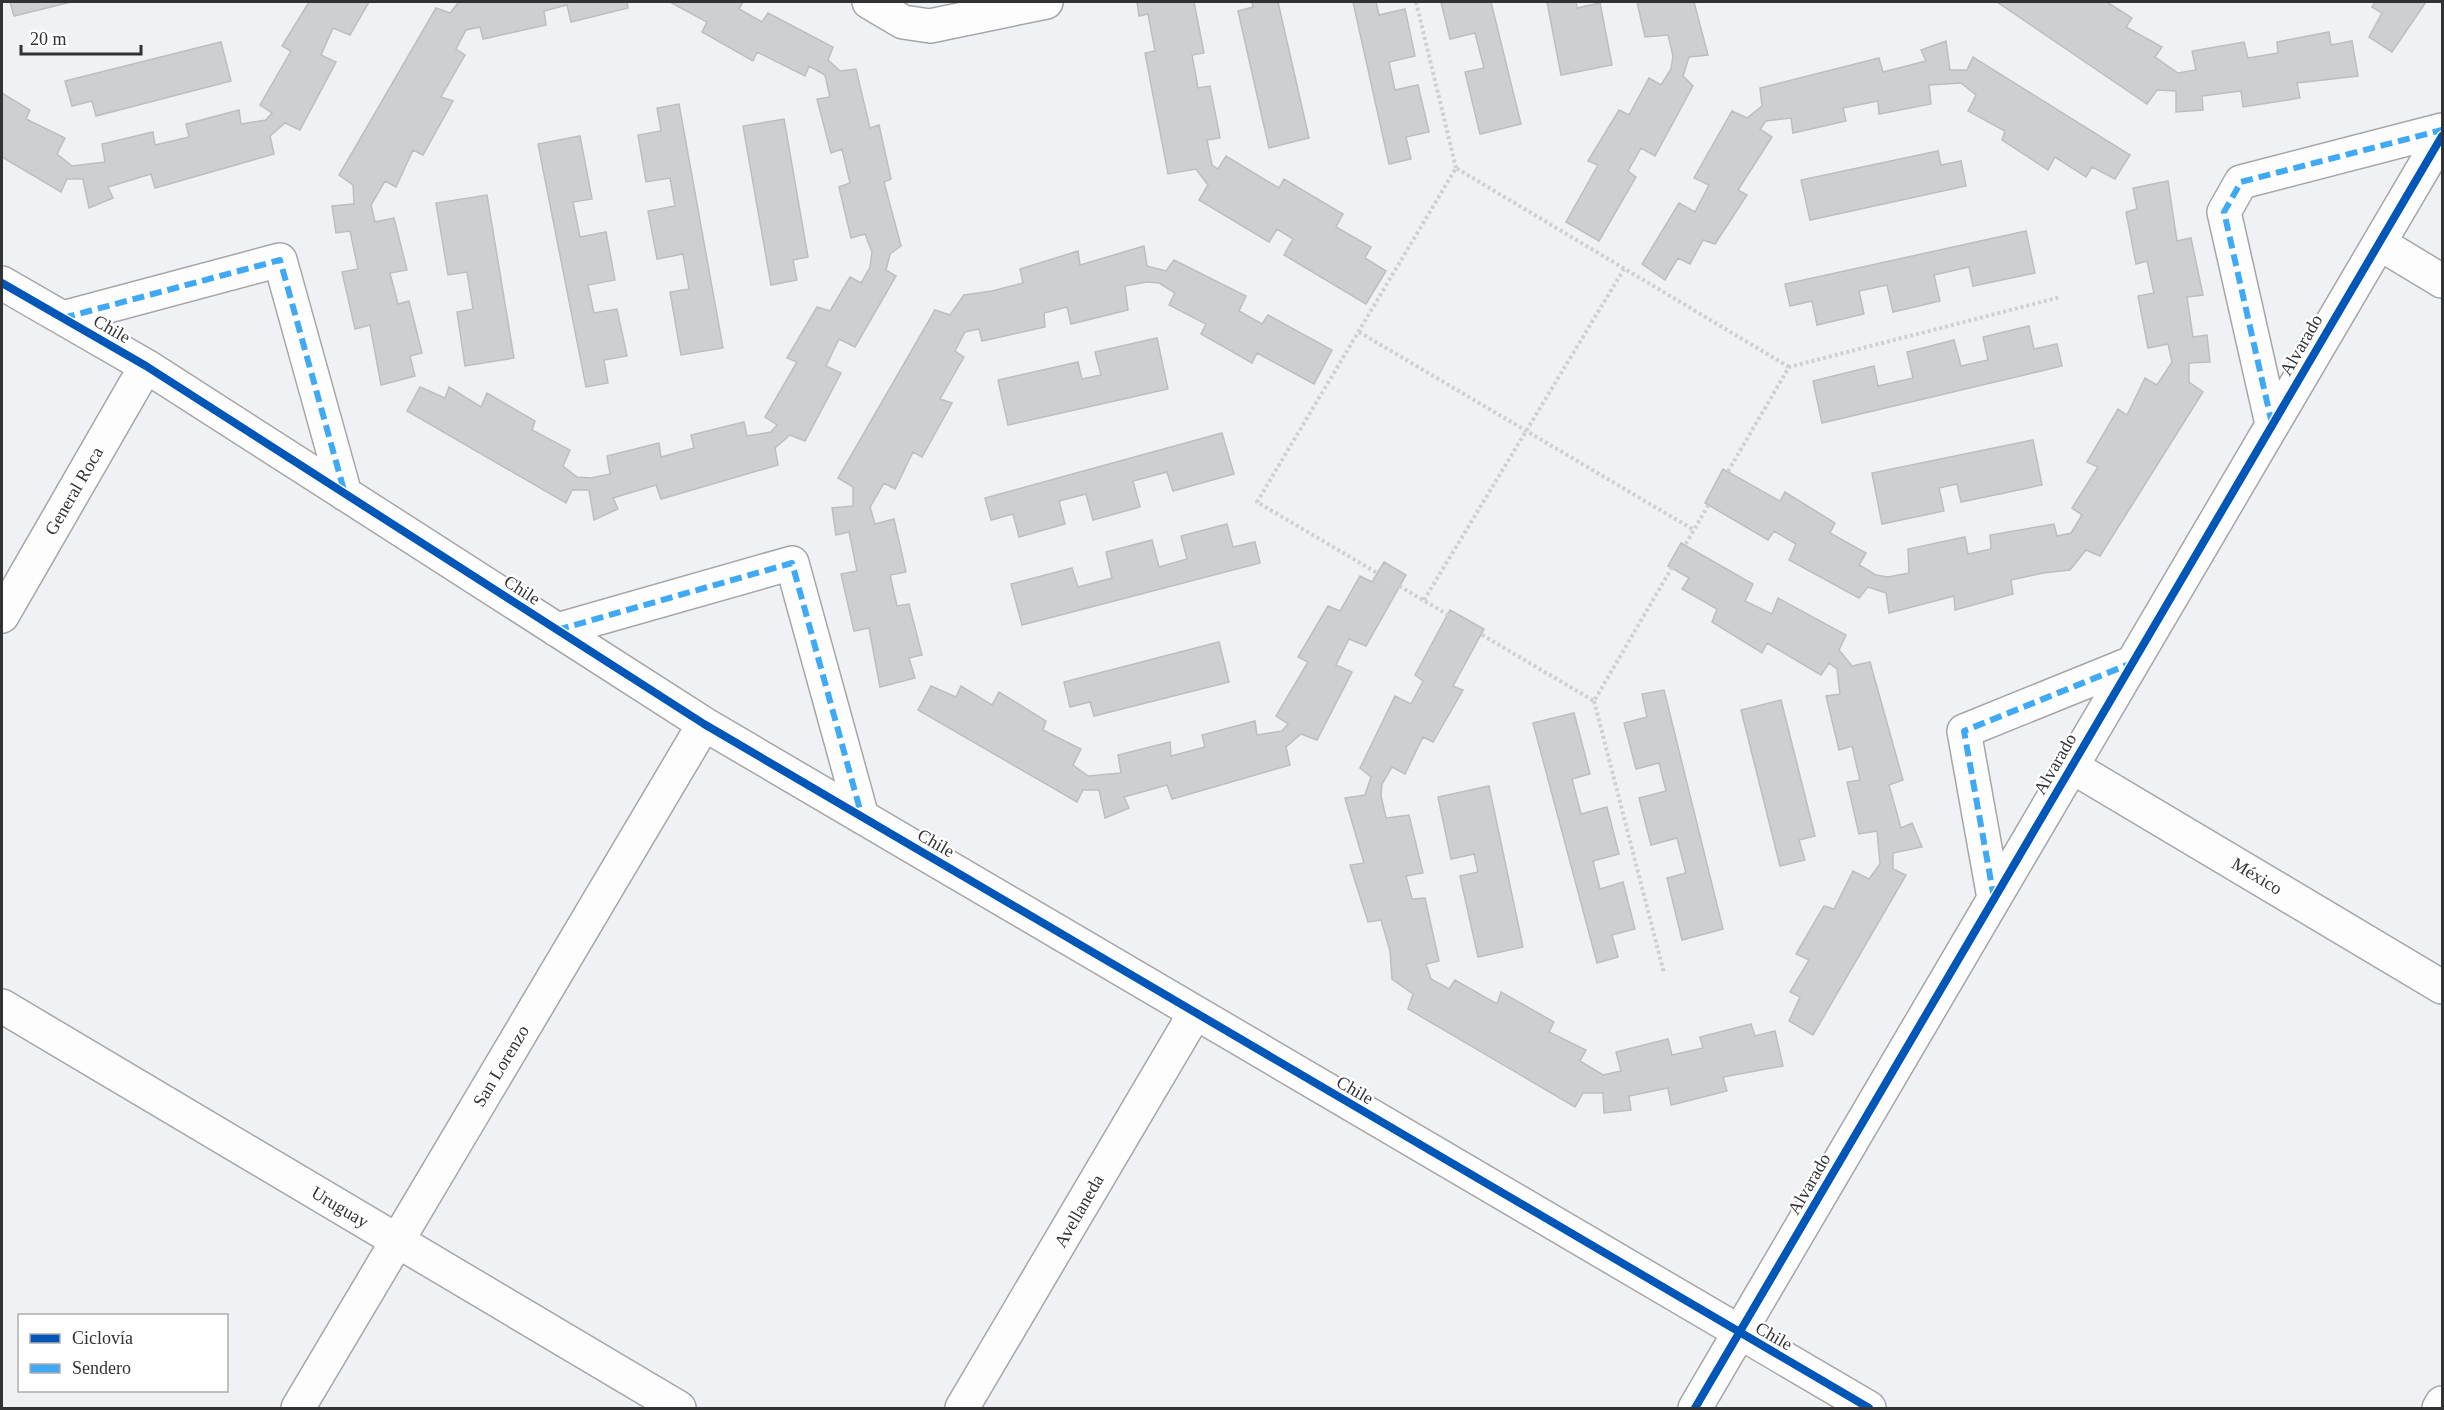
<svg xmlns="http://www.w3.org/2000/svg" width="2444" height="1410" font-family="Georgia,serif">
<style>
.building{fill:#cecfd1;stroke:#bdbec0;stroke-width:1.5}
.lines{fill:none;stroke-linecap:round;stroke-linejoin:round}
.minor-casing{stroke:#a5a6a8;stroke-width:36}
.path{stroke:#d0d0d0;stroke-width:4;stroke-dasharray:3 3;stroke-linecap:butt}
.minor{stroke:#fdfdfd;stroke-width:33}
.quiet{stroke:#3fa9f5;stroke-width:6;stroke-dasharray:12 6;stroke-linecap:butt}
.cycleway-casing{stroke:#fff;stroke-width:11}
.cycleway{stroke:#0057b8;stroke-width:8}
.labels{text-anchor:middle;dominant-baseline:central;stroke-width:4.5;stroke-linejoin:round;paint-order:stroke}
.street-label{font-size:18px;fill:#313234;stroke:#fff}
</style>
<rect width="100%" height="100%" fill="#eff1f4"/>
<!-- building -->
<path class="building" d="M 10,2 L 71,2 L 14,16 Z
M 309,2 L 369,2 L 350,35 L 333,28 L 321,55 L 336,62 L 300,130 L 285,123 L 270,136 L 274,154 L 155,188 L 151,174 L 108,187 L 113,198 L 89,208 L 83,179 L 67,179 L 61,192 L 2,157 L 2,93 L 30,110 L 26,119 L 65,138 L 57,154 L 72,166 L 105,162 L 102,144 L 153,132 L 155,145 L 189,137 L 186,124 L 239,110 L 241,124 L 266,120 L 272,113 L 260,105 L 291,51 L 282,46 Z
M 459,2 L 627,2 L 628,8 L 571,22 L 567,5 L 544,11 L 546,25 L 483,39 L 480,27 L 466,30 L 456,49 L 465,55 L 441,97 L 453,101 L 423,155 L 413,150 L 396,187 L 385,181 L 371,205 L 375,222 L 394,218 L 407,270 L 390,273 L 398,304 L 409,301 L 422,353 L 410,356 L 415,376 L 381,385 L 370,325 L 355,329 L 342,272 L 358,269 L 350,231 L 336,233 L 332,206 L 354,204 L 353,185 L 339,175 L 436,8 L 450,13 Z
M 670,2 L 743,2 L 739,9 L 762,22 L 768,13 L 833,47 L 828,60 L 840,71 L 856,69 L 870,128 L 879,125 L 891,179 L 884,182 L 901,246 L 890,254 L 886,270 L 896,276 L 855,347 L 839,339 L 826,366 L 841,373 L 805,441 L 790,435 L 775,448 L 778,465 L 661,499 L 656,485 L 613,498 L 618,509 L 594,520 L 589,490 L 572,490 L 566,503 L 407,411 L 420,387 L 445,398 L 449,387 L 481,407 L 487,393 L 535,421 L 532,430 L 570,450 L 563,466 L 577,477 L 591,478 L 610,474 L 607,456 L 659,443 L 661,457 L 694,448 L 691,435 L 744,422 L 747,436 L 771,432 L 777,425 L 765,417 L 797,362 L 787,358 L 817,307 L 830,311 L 850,277 L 861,283 L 870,267 L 872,252 L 865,234 L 851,238 L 839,187 L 850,183 L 842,149 L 831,153 L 817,99 L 830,97 L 825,75 L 809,66 L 805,76 L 757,52 L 753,61 L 702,32 L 707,22 Z
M 1137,2 L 1194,2 L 1204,53 L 1192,55 L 1198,88 L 1210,86 L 1220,138 L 1207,140 L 1212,165 L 1218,169 L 1226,156 L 1279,188 L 1284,179 L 1343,214 L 1336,227 L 1371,247 L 1365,258 L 1386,271 L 1366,304 L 1284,255 L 1293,239 L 1277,229 L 1269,242 L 1199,200 L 1208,185 L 1196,169 L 1168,174 L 1145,53 L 1155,51 L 1148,14 L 1139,16 Z
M 1252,2 L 1278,2 L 1309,138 L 1269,148 L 1238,11 L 1253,7 Z
M 1353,2 L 1376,2 L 1379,15 L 1405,9 L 1415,56 L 1389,62 L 1395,90 L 1418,85 L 1429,132 L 1406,137 L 1411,159 L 1389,164 Z
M 1441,2 L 1491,2 L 1521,124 L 1480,134 L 1465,72 L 1484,68 L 1475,33 L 1450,39 Z
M 1547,2 L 1576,2 L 1577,8 L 1600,3 L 1612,65 L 1561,75 Z
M 1637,2 L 1694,2 L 1708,55 L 1689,57 L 1683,76 L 1693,86 L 1655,156 L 1641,148 L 1628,171 L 1636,177 L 1599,241 L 1566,222 L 1598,165 L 1588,161 L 1619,110 L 1629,115 L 1649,78 L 1661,85 L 1671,69 L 1673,56 L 1668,35 L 1645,37 Z
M 1997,2 L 2107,2 L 2132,18 L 2126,27 L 2162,47 L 2155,57 L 2178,73 L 2196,70 L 2192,51 L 2244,42 L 2248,58 L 2278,53 L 2277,42 L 2329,32 L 2331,45 L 2352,41 L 2358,76 L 2297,83 L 2300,98 L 2243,107 L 2241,91 L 2202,96 L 2203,110 L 2176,112 L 2176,91 L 2157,90 L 2147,104 Z
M 2375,2 L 2426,2 L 2392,52 L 2369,37 L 2382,13 L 2372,7 Z
M 1946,41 L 1950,70 L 1967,70 L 1973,57 L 2130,155 L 2115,179 L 2092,167 L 2086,177 L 2055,157 L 2048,170 L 2002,140 L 2005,131 L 1968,111 L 1976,95 L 1961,83 L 1929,85 L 1931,104 L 1879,114 L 1878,101 L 1843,108 L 1846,121 L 1793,133 L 1791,118 L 1766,121 L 1760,129 L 1772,137 L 1738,190 L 1747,195 L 1715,244 L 1703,240 L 1690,264 L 1678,258 L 1665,280 L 1642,264 L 1679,203 L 1695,212 L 1709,185 L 1694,178 L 1732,111 L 1747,118 L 1762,106 L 1760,88 L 1879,58 L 1883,72 L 1926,61 L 1921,50 Z
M 221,42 L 231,81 L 96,116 L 92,101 L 72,106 L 65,81 Z
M 679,104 L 723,348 L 681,355 L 670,292 L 689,289 L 683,254 L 657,259 L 648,211 L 675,206 L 670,178 L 646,182 L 638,135 L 661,131 L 657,108 Z
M 784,119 L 808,257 L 793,260 L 797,280 L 771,285 L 743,126 Z
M 580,136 L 592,199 L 573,202 L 580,237 L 606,232 L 615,280 L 588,285 L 594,313 L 617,309 L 627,356 L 604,360 L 608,383 L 586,387 L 538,144 Z
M 1938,151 L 1941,165 L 1961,161 L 1966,186 L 1810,220 L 1801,180 Z
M 2168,181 L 2177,241 L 2191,238 L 2203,295 L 2187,297 L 2193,337 L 2207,335 L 2210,362 L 2189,363 L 2189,382 L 2203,392 L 2100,556 L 2086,550 L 2070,570 L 2043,573 L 2011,580 L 2013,594 L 1955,610 L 1954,596 L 1889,613 L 1886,593 L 1868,587 L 1859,598 L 1789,560 L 1796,544 L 1774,531 L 1768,540 L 1705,503 L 1723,469 L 1780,501 L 1785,492 L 1835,523 L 1830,533 L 1866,553 L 1859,565 L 1876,575 L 1888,577 L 1909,573 L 1908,549 L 1965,537 L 1968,554 L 1991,549 L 1990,535 L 2054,524 L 2057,536 L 2071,533 L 2082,515 L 2072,508 L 2098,467 L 2087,462 L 2118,409 L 2127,415 L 2145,378 L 2157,385 L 2172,362 L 2168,344 L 2148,348 L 2138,296 L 2154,293 L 2147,261 L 2136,264 L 2126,212 L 2137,209 L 2133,188 Z
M 487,195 L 514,358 L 465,366 L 457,312 L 473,309 L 467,272 L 448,275 L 436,203 Z
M 2026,231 L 2035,273 L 1973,286 L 1969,267 L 1934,275 L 1940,301 L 1893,312 L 1887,285 L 1859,291 L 1864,314 L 1817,325 L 1812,301 L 1790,306 L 1785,284 Z
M 1144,246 L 1147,266 L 1166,271 L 1174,260 L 1246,296 L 1239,311 L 1262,324 L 1268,315 L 1332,350 L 1314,384 L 1257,353 L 1252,363 L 1201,334 L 1206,324 L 1169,305 L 1175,293 L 1159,283 L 1147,282 L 1125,286 L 1128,310 L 1071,324 L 1067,307 L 1044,313 L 1045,327 L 982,341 L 979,329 L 965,332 L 955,351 L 964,357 L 940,399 L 952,403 L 922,457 L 913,452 L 895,489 L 884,483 L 870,507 L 875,524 L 894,519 L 906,572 L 890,575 L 897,606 L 909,604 L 922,655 L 909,658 L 915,678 L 880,687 L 869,628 L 854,631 L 841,574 L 857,571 L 849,532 L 836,535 L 832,508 L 853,506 L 853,487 L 838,478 L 935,310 L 950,315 L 964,295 L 992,291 L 1023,283 L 1020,269 L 1078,251 L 1080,265 Z
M 2029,326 L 2034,349 L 2057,344 L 2062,366 L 1822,423 L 1813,381 L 1874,366 L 1878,386 L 1913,378 L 1907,352 L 1954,340 L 1961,366 L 1988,360 L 1983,337 Z
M 1157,338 L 1168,389 L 1008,425 L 998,380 L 1078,362 L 1082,379 L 1101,375 L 1095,352 Z
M 1222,433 L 1234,474 L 1173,491 L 1167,472 L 1133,481 L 1140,507 L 1093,520 L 1086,494 L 1059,501 L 1065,524 L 1019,537 L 1013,514 L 991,520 L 985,498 Z
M 2033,440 L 2042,485 L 1961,502 L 1957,484 L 1939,488 L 1944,511 L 1882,524 L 1872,473 Z
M 1227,524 L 1233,547 L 1255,542 L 1260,563 L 1022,625 L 1011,584 L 1072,568 L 1078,587 L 1112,578 L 1106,552 L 1152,540 L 1159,567 L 1187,559 L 1181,536 Z
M 1681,543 L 1753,584 L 1745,601 L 1772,614 L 1778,598 L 1846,635 L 1839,650 L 1852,666 L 1870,662 L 1903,780 L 1889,785 L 1901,828 L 1912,823 L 1922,847 L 1893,853 L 1893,869 L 1906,875 L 1813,1035 L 1789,1021 L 1800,997 L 1790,992 L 1809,960 L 1796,954 L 1824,906 L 1834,909 L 1853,871 L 1869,879 L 1880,864 L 1877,831 L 1859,834 L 1847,782 L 1860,780 L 1852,746 L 1839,750 L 1826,696 L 1840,694 L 1837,669 L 1829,663 L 1821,675 L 1767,643 L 1762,653 L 1712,622 L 1717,609 L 1682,589 L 1689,578 L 1668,566 Z
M 1384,562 L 1406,575 L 1366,646 L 1349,639 L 1336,665 L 1352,672 L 1317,740 L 1301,734 L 1286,747 L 1290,765 L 1172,799 L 1167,785 L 1124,797 L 1129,808 L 1105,818 L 1099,790 L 1083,790 L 1077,802 L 918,710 L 931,686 L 956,697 L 961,686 L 992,705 L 999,692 L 1046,721 L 1043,730 L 1081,749 L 1073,765 L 1088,776 L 1121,773 L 1118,755 L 1170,742 L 1171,756 L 1205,747 L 1202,735 L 1255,721 L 1257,735 L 1282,731 L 1288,724 L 1276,716 L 1308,662 L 1298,657 L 1328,606 L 1340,611 L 1360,576 L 1372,582 Z
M 1450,610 L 1484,629 L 1453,686 L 1463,690 L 1433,742 L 1423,737 L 1405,774 L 1392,767 L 1382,784 L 1381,796 L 1386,818 L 1409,815 L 1423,873 L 1406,876 L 1412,899 L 1425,898 L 1439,961 L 1426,964 L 1431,979 L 1449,989 L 1455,980 L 1497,1004 L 1501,992 L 1554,1022 L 1549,1032 L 1586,1050 L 1580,1061 L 1603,1075 L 1621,1071 L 1616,1052 L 1668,1039 L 1672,1055 L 1703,1048 L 1700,1037 L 1751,1024 L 1755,1036 L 1775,1031 L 1783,1066 L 1723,1077 L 1727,1091 L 1671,1105 L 1668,1088 L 1629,1096 L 1631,1110 L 1604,1113 L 1603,1093 L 1583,1093 L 1575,1107 L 1408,1009 L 1413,994 L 1392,979 L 1390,951 L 1381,920 L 1368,922 L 1350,865 L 1364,863 L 1345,798 L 1365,795 L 1371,777 L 1360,768 L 1395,696 L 1411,704 L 1423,681 L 1415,675 Z
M 1219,642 L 1229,682 L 1094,716 L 1090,702 L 1070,707 L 1064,682 Z
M 1664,690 L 1723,929 L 1682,940 L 1667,878 L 1686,873 L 1677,838 L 1651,845 L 1639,798 L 1666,791 L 1659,763 L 1636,769 L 1624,723 L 1647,717 L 1642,694 Z
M 1781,700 L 1815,836 L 1799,840 L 1805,860 L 1780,866 L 1741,710 Z
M 1574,713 L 1590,774 L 1572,779 L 1581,814 L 1607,807 L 1619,854 L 1593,861 L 1600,889 L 1623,882 L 1635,929 L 1612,935 L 1618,957 L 1597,963 L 1533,723 Z
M 1489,786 L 1523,947 L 1478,957 L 1460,876 L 1478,872 L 1474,854 L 1451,859 L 1438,797 Z"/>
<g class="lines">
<!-- minor casing -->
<g class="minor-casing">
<path id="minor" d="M 869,2 L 903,22 L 930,26 L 1046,2
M 2379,243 L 2442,281
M 2,283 L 146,366 L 704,724 L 1869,1408
M 63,318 L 280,260 L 345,494
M 2272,424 L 2224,212 L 2241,182 L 2442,130
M 2,616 L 146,366
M 557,630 L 792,563 L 862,817
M 2071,766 L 2442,987
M 1994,898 L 1964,731 L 2132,663
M 2,1006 L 679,1408
M 298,1408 L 704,724
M 962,1408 L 1195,1013
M 1695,1408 L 2442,136
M 2439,1408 L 2442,1403"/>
</g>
<!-- path -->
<path class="path" d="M 1416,2 L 1456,168
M 1359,332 L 1694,530
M 1789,367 L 1456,168 L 1257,502 L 1594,701 L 1789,367 L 2061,297
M 1424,600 L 1624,269
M 1594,701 L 1664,973"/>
<!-- minor -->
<use href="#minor" class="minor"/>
<!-- quiet -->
<path class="quiet" d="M 63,318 L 280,260 L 345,494
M 2272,424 L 2224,212 L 2241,182 L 2442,130
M 557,630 L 792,563 L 862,817
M 1994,898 L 1964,731 L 2132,663"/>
<!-- cycleway casing -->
<g class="cycleway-casing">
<path id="cycleway" d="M 2,283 L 146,366 L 704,724 L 1869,1408
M 1695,1408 L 2442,136"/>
</g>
<!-- cycleway -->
<use href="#cycleway" class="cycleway"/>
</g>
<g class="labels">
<!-- street labels -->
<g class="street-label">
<text transform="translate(112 329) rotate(30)">Chile</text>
<text transform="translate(2301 345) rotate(-60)">Alvarado</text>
<text transform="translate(74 491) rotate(-60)">General Roca</text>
<text transform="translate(522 590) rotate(33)">Chile</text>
<text transform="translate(2055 764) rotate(-60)">Alvarado</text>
<text transform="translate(936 843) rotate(30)">Chile</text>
<text transform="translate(2257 876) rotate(31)">México</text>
<text transform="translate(501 1066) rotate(-59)">San Lorenzo</text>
<text transform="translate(1355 1090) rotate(30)">Chile</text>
<text transform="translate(1809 1184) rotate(-60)">Alvarado</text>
<text transform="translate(340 1207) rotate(31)">Uruguay</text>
<text transform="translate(1079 1211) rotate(-60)">Avellaneda</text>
<text transform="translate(1774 1336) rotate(30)">Chile</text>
</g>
</g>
<!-- border -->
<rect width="2444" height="1410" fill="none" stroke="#313234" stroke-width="6"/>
<!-- legend -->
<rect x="18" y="1314" width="210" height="78" fill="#ffffff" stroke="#adadae" stroke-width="1.5"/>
<rect x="30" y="1334" width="30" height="9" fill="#0057b8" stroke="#adadae" stroke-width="1.5"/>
<text x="72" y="1344" font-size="18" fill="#313234">Ciclovía</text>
<rect x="30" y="1364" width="30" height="9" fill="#3fa9f5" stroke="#adadae" stroke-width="1.5"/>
<text x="72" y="1374" font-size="18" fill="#313234">Sendero</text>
<!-- scale -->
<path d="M21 45v9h120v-9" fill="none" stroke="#313234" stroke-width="3"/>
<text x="30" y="45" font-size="18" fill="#313234" stroke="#ffffff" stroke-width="4.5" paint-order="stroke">20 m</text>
</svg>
